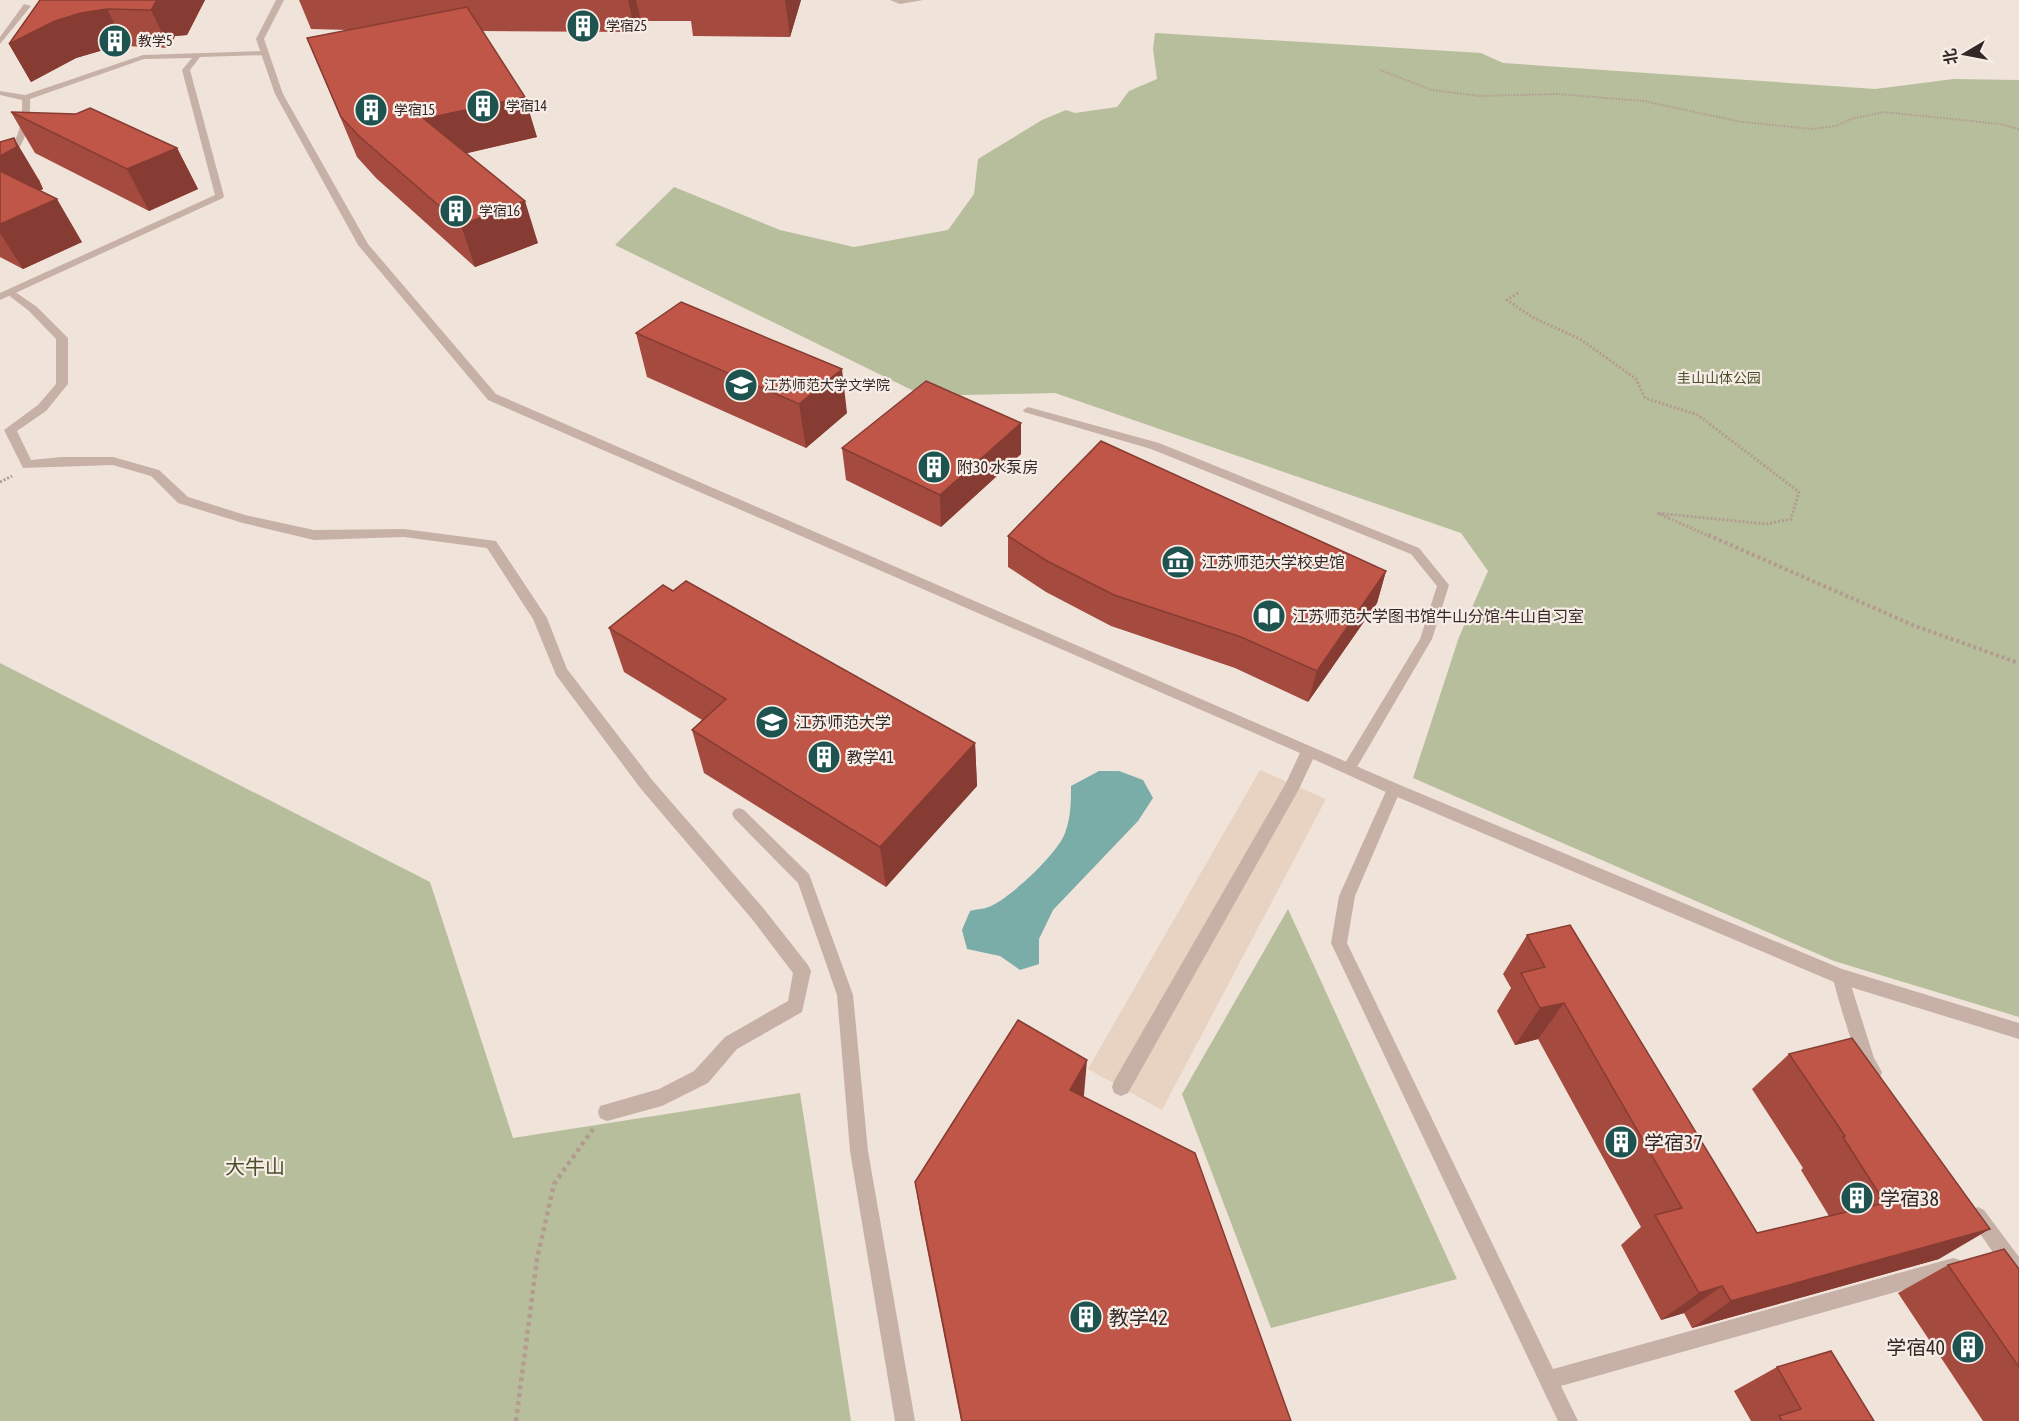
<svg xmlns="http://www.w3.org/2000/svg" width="2019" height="1421" font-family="'Asap Condensed','Noto Sans SC',sans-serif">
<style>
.green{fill:#b7be9b}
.plaza{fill:#e8d2c1}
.water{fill:#7aaca8}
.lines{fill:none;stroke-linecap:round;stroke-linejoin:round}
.path-far3{stroke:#b39b91;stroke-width:2;stroke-dasharray:1.5 1.5;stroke-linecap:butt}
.path-far2{stroke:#b39b91;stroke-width:3;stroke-dasharray:2 2;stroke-linecap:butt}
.path-far1{stroke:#b39b91;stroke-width:4;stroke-dasharray:3 3;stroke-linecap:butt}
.path{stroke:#b39b91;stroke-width:4.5;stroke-dasharray:4 4;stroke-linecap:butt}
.lane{fill:#c7b1a6;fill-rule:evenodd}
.street{fill:#c7b1a6;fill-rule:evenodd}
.wall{fill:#a54a3e}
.shaded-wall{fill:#863c32}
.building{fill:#c05648;stroke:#863c32;stroke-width:1.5}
.labels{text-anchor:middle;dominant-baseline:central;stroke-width:4.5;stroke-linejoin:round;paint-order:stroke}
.far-poi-label{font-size:14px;fill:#342927;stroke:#f8ede6;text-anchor:start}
.far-park-label{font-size:14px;fill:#48512c;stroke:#f8ede6}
.poi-label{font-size:16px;fill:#342927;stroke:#f8ede6;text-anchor:start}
.near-poi-label{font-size:20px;fill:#342927;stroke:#f8ede6;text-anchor:start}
.near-park-label{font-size:20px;fill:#48512c;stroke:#f8ede6}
</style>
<rect width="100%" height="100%" fill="#f0e3da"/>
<!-- green -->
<path class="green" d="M 1155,33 L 1481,53 L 1503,63 L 1875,89 L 1954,79 L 2019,80 L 2019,1017 L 1834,961 L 1413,778 L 1459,637 L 1488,571 L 1461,533 L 1055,393 L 924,396 L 615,245 L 674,187 L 780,230 L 854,247 L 948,230 L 974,194 L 978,159 L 1042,120 L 1066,110 L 1075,113 L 1117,107 L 1129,91 L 1157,79 L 1153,49 Z
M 0,663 L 430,882 L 513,1138 L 800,1093 L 851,1421 L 0,1421 Z
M 1288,909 L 1457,1279 L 1271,1328 L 1182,1094 Z"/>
<!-- plaza -->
<path class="plaza" d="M 1260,770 L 1326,799 L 1162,1110 L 1088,1069 Z"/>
<!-- water -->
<path class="water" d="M 1099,771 L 1119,771 L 1143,780 L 1153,798 L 1138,821 L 1053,910 L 1039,939 L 1039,964 L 1020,970 L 1000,956 L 967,949 L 962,930 L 970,911 C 977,909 987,909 993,905 C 1013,895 1058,853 1065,833 C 1071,817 1071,802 1071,786 Z"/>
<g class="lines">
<!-- path-far3 -->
<path class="path-far3" d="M 1380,70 L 1432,90 L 1480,96 L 1557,94 L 1643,101 L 1742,122 L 1812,129 L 1836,126 L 1851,119 L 1884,112 L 2000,124 L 2019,129"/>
<!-- path-far2 -->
<path class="path-far2" d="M 1518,293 L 1507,300 L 1532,317 L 1580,339 L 1636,379 L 1645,398 L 1698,415 L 1799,492 L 1791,519 L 1766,524 L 1657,513 L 1711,537
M 0,482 L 12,476"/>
<!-- path-far1 -->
<path class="path-far1" d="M 1708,535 L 1915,626 L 2019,663"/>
<!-- path -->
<path class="path" d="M 516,1421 L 537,1259 L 554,1184 L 593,1129"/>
<!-- lane -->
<path class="lane" d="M 24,4 L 31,6 L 0,44 L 0,37 Z
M 265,51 L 268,51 L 268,55 L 200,57 L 190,70 L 224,196 L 223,198 L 0,300 L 0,293 L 215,195 L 182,70 L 192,58 L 144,59 L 30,99 C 31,123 25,154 0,164 L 0,157 C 19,144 23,121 22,100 L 0,95 L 0,91 L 25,95 L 143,55 Z
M 1028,407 L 1159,443 L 1419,548 L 1449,585 L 1432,639 L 1354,772 L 1344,772 L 1342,768 L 1420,639 L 1437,586 L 1411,554 L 1151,449 L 1024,412 L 1023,410 Z
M 1394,783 L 1399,785 L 1401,789 L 1355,896 L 1347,943 L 1553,1369 L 1953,1258 L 1960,1260 L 1962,1267 L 1960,1274 L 1561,1386 L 1578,1421 L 1558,1421 L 1331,943 L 1339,896 L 1387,789 L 1389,785 Z
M 739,808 L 744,810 L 809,874 L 853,995 L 868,1151 L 915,1421 L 895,1421 L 850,1151 L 837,995 L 798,883 L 734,818 L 732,814 L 734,810 Z
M 1840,969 L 1846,971 L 1848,976 L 1874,1058 L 1882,1072 L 1880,1078 L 1874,1080 C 1857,1073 1838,996 1832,976 L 1834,971 Z
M 1978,1207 L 1984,1210 L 2019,1257 L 2019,1282 L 2012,1280 L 1972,1222 L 1969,1216 L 1972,1210 Z"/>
<!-- street -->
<path class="street" d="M 276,0 L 284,0 L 264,39 L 283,94 L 368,244 L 496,394 L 1400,785 L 1842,969 L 2019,1023 L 2019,1039 L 1834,982 L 1388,793 L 1313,759 L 1299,789 L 1128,1093 L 1121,1096 L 1114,1093 L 1112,1087 L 1114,1081 L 1286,783 L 1300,753 L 488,400 L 358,245 L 275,94 L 256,39 Z
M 890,0 L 923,0 L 900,4 Z
M 11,289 L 37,307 L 68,338 L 68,384 L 46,411 L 17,431 L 31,460 L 61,457 L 113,457 L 159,470 L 188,497 L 245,515 L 314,530 L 404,529 L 496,541 L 547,618 L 567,669 L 653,781 L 764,909 L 808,965 L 811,971 L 802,1012 L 737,1049 L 708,1083 L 662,1106 L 607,1121 L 600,1118 L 598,1112 L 600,1106 L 659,1089 L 694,1071 L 725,1037 L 788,1001 L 793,973 L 752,919 L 641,789 L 556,675 L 533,619 L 487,548 L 404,537 L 314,540 L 243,523 L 178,503 L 151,476 L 113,465 L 23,468 L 4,430 L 38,405 L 56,384 L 56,339 L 29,311 L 7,294 L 6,292 Z"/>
</g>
<!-- wall -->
<path class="wall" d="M 40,0 L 205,0 L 187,35 L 175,36 L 169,48 L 126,46 L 100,51 L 76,58 L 31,82 L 9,44 Z
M 299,0 L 801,0 L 790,37 L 693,36 L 691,21 L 641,21 L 635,32 L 482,31 L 537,137 L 466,153 L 538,243 L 475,267 L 376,178 L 357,157 L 307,38 L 348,30 L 311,29 Z
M 11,112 L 177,148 L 198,189 L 149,211 L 35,153 Z
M 0,142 L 39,180 L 43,189 L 39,191 L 82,242 L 23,269 L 0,257 Z
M 636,333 L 847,413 L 806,448 L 647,377 Z
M 842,448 L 1021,454 L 941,527 L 846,480 Z
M 1008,536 L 1386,571 L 1377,603 L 1308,702 L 1235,668 L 1111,626 L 1046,592 L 1008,567 Z
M 673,591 L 975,743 L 977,786 L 886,887 L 704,773 L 692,730 L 702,720 L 624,672 L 609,628 Z
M 1527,935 L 1757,1233 L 1829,1216 L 1801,1170 L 1803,1168 L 1752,1089 L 1789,1054 L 1939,1259 L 1692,1328 L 1684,1313 L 1661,1320 L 1621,1245 L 1641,1227 L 1538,1039 L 1515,1045 L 1497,1011 L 1511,988 L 1503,974 Z
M 1084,1095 L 1083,1097 L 1291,1421 L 961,1421 L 920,1213 L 915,1182 Z
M 1948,1265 L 2019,1269 L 2019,1421 L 1983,1421 L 1898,1293 Z
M 1777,1367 L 1874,1421 L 1751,1421 L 1734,1391 Z"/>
<!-- shaded-wall -->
<path class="shaded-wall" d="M 157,0 L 205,0 L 187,35 L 175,36 L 169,48 L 151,10 Z
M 628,0 L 636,0 L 641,21 L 635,32 Z
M 785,0 L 801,0 L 790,37 Z
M 107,9 L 126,46 L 100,51 L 76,58 L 31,82 L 9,44 L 55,21 L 81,13 Z
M 525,97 L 537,137 L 438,160 L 424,119 Z
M 14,138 L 39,180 L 43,189 L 11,206 L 0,189 L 0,156 Z
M 177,148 L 198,189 L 149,211 L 127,169 Z
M 57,199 L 82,242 L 23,269 L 0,233 L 0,224 Z
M 525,201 L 538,243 L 475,267 L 461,225 Z
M 842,369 L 847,413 L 806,448 L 799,404 Z
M 1021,423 L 1021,454 L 941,527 L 940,495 Z
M 1386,571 L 1377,603 L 1308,702 L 1317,671 Z
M 975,743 L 977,786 L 886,887 L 880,847 Z
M 1564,1003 L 1538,1039 L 1515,1045 L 1540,1008 Z
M 1087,1060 L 1084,1095 L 1067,1124 L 1070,1090 Z
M 1990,1229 L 1939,1259 L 1692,1328 L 1731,1301 Z
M 1722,1286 L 1684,1313 L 1661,1320 L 1699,1293 Z"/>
<!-- building -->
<path class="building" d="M 40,0 L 157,0 L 151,10 L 107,9 L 81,13 L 55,21 L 9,44 Z
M 467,7 L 525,97 L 424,119 L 525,201 L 461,225 L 360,137 L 341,117 L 307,38 Z
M 90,108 L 177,148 L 127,169 L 11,112 L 76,114 Z
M 14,138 L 17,147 L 0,156 L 0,142 Z
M 0,171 L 57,199 L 0,224 Z
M 681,302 L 842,369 L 799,404 L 636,333 Z
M 926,381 L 1021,423 L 940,495 L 842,448 Z
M 1101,441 L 1386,571 L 1317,671 L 1241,637 L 1114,595 L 1047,561 L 1008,536 Z
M 686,581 L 975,743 L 880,847 L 692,730 L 726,699 L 609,628 L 663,585 L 673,591 Z
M 1570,925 L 1757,1233 L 1885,1203 L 1843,1137 L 1845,1136 L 1789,1054 L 1852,1038 L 1990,1229 L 1731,1301 L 1722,1286 L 1699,1293 L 1655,1215 L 1682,1208 L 1564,1003 L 1540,1008 L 1521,973 L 1545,967 L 1527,935 Z
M 1018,1020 L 1087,1060 L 1070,1090 L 1195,1153 L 1291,1421 L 962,1421 L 915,1182 Z
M 2004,1249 L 2019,1269 L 2019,1367 L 1948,1265 Z
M 1831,1351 L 1874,1421 L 1782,1421 L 1779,1416 L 1801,1409 L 1777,1367 Z"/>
<!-- icons -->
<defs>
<g id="building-disc" transform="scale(1.725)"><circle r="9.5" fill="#1e5350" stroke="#f8ede6"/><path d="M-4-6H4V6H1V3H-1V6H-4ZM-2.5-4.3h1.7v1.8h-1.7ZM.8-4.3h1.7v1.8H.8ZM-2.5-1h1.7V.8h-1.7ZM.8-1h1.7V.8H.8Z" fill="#fff"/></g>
<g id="university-disc" transform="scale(1.725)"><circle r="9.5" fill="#1e5350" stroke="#f8ede6"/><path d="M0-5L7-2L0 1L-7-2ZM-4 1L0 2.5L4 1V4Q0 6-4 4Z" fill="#fff"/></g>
<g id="museum-disc" transform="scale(1.725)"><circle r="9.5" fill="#1e5350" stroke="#f8ede6"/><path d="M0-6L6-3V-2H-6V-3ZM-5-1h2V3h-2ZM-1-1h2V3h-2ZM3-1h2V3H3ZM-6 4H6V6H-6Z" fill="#fff"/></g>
<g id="library-disc" transform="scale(1.725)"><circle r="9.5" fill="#1e5350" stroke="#f8ede6"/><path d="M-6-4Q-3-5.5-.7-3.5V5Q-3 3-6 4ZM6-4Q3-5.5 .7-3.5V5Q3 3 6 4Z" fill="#fff"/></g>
</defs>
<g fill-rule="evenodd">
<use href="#building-disc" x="583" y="26"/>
<use href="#building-disc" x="115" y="41"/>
<use href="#building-disc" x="483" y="106"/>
<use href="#building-disc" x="371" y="110"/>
<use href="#building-disc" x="456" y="211"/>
<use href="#university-disc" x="741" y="385"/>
<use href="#building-disc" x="934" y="467"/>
<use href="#museum-disc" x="1178" y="562"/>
<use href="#library-disc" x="1269" y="616"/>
<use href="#university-disc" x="772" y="722"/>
<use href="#building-disc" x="824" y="757"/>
<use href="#building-disc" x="1621" y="1142"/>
<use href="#building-disc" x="1857" y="1198"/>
<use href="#building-disc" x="1086" y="1317"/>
<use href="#building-disc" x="1968" y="1347"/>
</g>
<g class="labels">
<!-- far-poi labels -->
<g class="far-poi-label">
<text x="606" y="26">学宿25</text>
<text x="138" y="41">教学5</text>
<text x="506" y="106">学宿14</text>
<text x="394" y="110">学宿15</text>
<text x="479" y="211">学宿16</text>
<text x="764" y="385">江苏师范大学文学院</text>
</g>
<!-- far-park labels -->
<g class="far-park-label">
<text x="1719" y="378">圭山山体公园</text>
</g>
<!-- poi labels -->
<g class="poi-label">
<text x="957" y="467">附30 水泵房</text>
<text x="1201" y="562">江苏师范大学校史馆</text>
<text x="1292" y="616">江苏师范大学图书馆牛山分馆-牛山自习室</text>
<text x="795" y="722">江苏师范大学</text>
<text x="847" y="757">教学41</text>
</g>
<!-- near-poi labels -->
<g class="near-poi-label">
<text x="1644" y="1142">学宿37</text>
<text x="1880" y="1198">学宿38</text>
<text x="1109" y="1317">教学42</text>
<text x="1945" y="1347" text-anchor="end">学宿40</text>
</g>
<!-- near-park labels -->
<g class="near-park-label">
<text x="255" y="1166">大牛山</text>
</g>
</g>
<!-- north arrow -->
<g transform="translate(1965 54) rotate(260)" stroke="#f8ede6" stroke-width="4.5" paint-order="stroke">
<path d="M0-4.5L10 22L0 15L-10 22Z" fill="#342927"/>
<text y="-9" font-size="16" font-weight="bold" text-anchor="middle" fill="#342927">北</text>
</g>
</svg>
